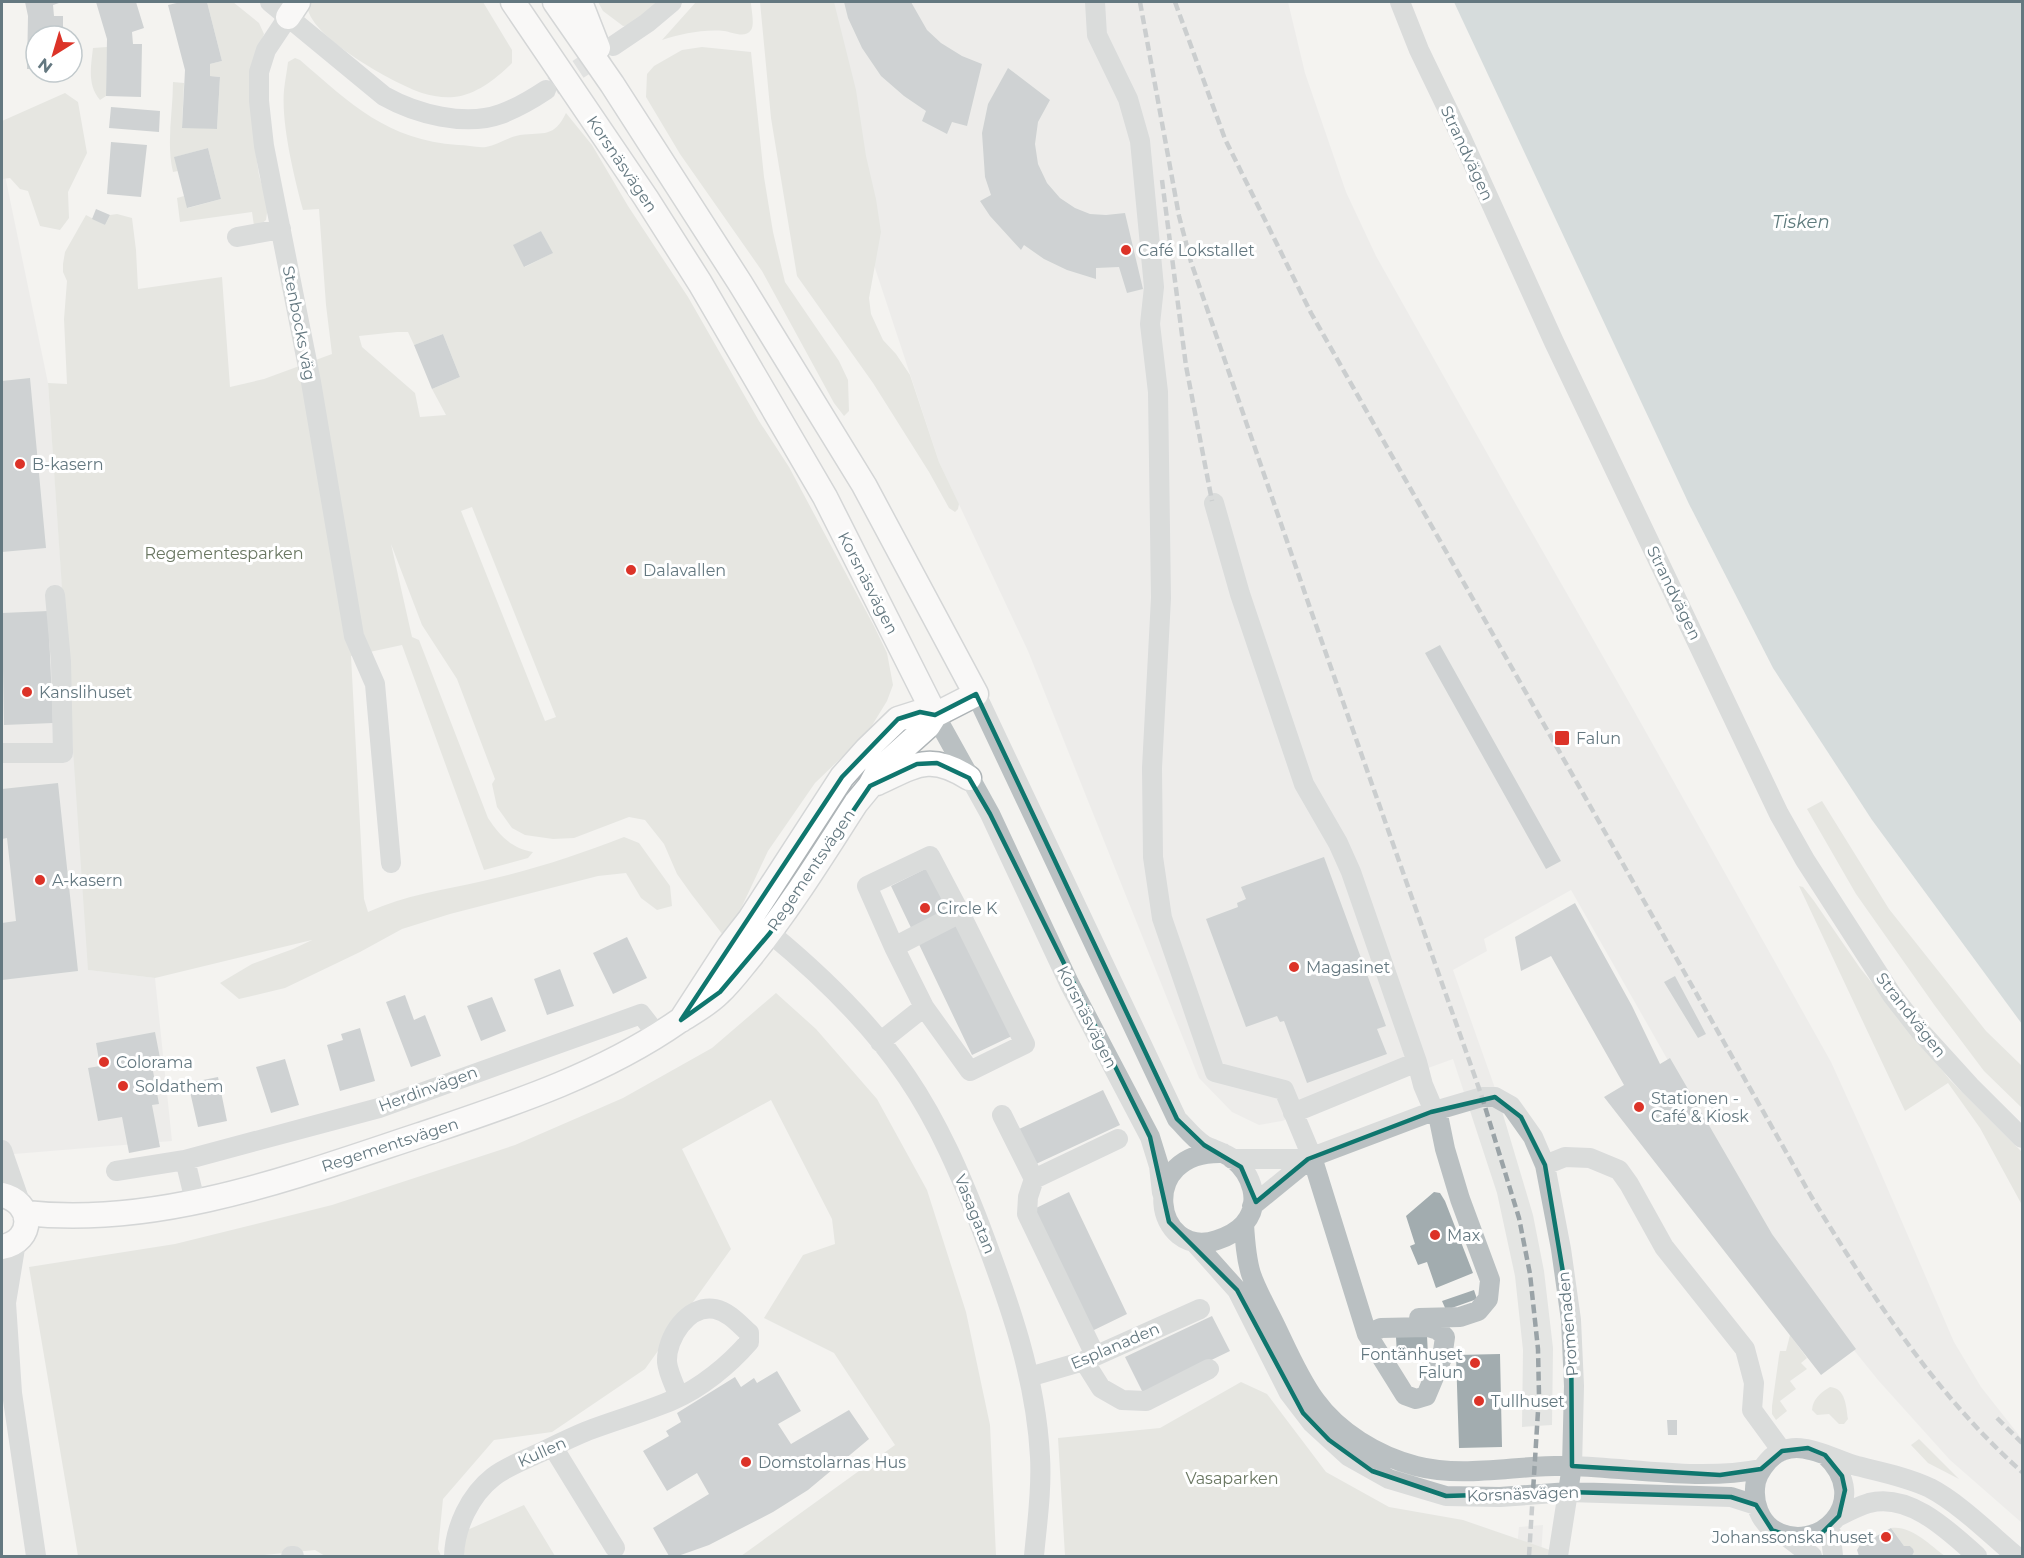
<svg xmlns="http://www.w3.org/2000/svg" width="2024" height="1558" font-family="Montserrat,sans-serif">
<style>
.built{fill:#e4e5e3}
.green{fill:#d4d8cf;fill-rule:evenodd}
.water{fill:#b1c1c3}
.building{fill:#a2acaf}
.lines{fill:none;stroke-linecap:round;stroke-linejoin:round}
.minor-tunnel{stroke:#c9cece;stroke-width:20;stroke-dasharray:20 10;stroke-linecap:butt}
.major-casing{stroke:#aeb4b7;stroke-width:27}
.minor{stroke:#bac0c2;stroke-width:20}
.major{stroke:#fff;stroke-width:24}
.rail{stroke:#9aa3a7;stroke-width:4.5;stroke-dasharray:9 4.5;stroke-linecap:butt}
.marked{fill:none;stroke:#0f766e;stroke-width:4.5;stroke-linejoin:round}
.poi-dot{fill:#dc3328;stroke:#fff;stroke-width:2}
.labels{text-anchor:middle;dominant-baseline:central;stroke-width:6;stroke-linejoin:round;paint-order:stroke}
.street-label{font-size:16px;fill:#647880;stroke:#fff}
.poi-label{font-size:16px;fill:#647880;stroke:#fff;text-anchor:start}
.park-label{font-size:16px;fill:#6a7762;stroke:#fff}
.water-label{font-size:18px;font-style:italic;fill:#5f7b7d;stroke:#fff}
</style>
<rect width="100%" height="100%" fill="#f4f3f0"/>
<!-- built -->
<path class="built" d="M 816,2 L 1288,2 L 1305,73 L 1346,192 L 1376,256 L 1514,501 L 1633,709 L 1831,1062 L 1870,1148 L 1954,1342 L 1981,1387 L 2022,1439 L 2022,1523 L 1950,1460 L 1878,1380 L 1837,1329 L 1744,1194 L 1571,890 L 1484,939 L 1487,951 L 1453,970 L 1496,1091 L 1533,1215 L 1544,1271 L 1553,1348 L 1552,1425 L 1522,1427 L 1523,1350 L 1515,1276 L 1497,1193 L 1453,1059 L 1282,1121 L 1259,1125 L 1232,1112 L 1199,1078 L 1028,651 L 939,462 L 876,271 L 837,133 Z
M 2,161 L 48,383 L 89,970 L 155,978 L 172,1141 L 2,1155 Z
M 1543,1525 L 1541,1556 L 1516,1556 L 1519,1527 Z"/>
<!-- green -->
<path class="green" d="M 207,2 L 233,2 L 259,23 L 264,34 L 253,61 L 255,147 L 259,175 L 268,206 L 266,220 L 259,226 L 254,226 L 252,212 L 180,222 L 177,198 L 184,196 L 188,208 L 221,199 L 208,148 L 175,157 L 178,171 L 173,172 C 166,143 173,112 173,82 L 184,83 L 182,127 L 217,129 L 220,77 L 210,76 L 210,64 L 222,61 Z
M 307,2 L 483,2 L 512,50 L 512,63 C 497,78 476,95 454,97 C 443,98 432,96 422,93 C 394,83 304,35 307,2 Z
M 598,2 L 663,2 L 637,25 L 623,26 L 603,11 Z
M 696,2 L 751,2 C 751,9 755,24 751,30 C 745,39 732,32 724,31 C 703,29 681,34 662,40 Z
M 760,2 L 834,2 L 856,90 L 866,156 L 876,199 L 881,232 L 869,298 L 871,314 L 883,340 L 896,354 L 910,375 L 939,462 L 959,504 L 958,509 L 955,512 L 949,508 L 929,472 L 873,383 L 797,276 L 771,118 Z
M 107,47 L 106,96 L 100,100 C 87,85 91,66 93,48 Z
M 702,47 L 751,52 L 764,177 L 773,232 L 785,282 L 839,361 L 848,380 L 849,411 L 844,416 L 834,403 L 762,271 L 680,154 L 646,97 L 647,74 L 654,66 L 682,50 Z
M 295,58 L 300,60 C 351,104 387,140 458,145 C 467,145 477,148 486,147 C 497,145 508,137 520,135 C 544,132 554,138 566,113 L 592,145 L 628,206 L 688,297 L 759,421 L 789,467 L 874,626 L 887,653 L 893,685 L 887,701 L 868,732 L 815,783 L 768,851 L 728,936 L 723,935 L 692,895 L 677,874 L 664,844 L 645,820 L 629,817 L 574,838 L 553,839 L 525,835 L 512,828 L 497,807 L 492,784 L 495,779 L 457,679 L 422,625 L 391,544 L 412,637 L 419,640 L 488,818 C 500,836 511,848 533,852 L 528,858 L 484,870 L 402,645 L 351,656 L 364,899 L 368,912 C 405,895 444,890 483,881 C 532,870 578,855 624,837 L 639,843 L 670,886 L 672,906 L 657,910 L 641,898 L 626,873 L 598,876 L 450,914 L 402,929 L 360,952 L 285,988 L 239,999 L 220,983 L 252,964 L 293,949 L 312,940 L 155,978 L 88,970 L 48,383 L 67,384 L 64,319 L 67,281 L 63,272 L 63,264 L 65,252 L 86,215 L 105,225 L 110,215 L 117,214 L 132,218 L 136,250 L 138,289 L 222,277 L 230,387 L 264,379 L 332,354 L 326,305 L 319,209 L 303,210 C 294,177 281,123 284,90 C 285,80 287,71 288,62 ZM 541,231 L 552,253 L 525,267 L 514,245 ZM 397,332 L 408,332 L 414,345 L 443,334 L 460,377 L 432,389 L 446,415 L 420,417 L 415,393 L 362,347 L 359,336 ZM 472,507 L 556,717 L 545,721 L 461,511 Z
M 65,93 L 78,102 L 87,153 L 68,192 L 69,218 L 60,230 L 40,226 L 28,191 L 20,189 L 10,178 L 2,179 L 2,121 Z
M 1822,801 L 1889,909 L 1986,1031 L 2022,1066 L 2022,1108 L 1984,1071 L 1935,1006 L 1856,894 L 1807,809 Z
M 1799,886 L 1803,887 L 1814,901 L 1860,968 L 1950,1080 L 2022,1152 L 2022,1205 L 1980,1128 L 1948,1083 L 1905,1111 Z
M 776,993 L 816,1029 L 877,1099 L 927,1190 L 966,1312 L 990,1425 L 996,1556 L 741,1556 L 895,1445 L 834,1353 L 764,1318 L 803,1255 L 835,1244 L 832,1219 L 771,1100 L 682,1149 L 731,1249 L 645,1369 L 552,1432 L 494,1440 L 443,1499 L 438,1549 L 441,1556 L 325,1556 L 315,1550 L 253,1556 L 78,1556 L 29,1267 L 175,1244 L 332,1205 L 515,1145 L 623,1098 L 712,1048 Z
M 1790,1335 L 1807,1358 L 1801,1363 L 1807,1369 L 1790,1381 L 1796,1389 L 1780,1401 L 1787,1411 L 1776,1420 L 1772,1414 L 1772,1406 L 1779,1356 L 1780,1351 L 1786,1351 Z
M 1241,1382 L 1267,1394 L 1326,1472 L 1389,1507 L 1463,1520 L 1567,1556 L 1065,1556 L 1058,1438 L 1160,1428 Z
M 1830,1387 C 1846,1388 1846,1407 1848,1419 L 1844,1424 L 1839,1424 L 1829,1414 L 1817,1415 L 1812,1410 C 1813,1399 1820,1393 1830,1387 Z
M 1919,1439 L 1959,1479 L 1928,1463 L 1911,1445 Z
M 524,1505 L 555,1556 L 462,1556 L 465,1531 Z
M 1891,1528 C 1911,1525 1930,1545 1945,1556 L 1912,1556 L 1914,1552 L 1910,1546 L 1904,1546 Z"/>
<!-- water -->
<path class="water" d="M 1454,2 L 2022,2 L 2022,1024 L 1872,820 L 1773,668 L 1689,504 Z"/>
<!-- building -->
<path class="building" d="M 25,2 L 62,2 L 53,5 L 54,16 L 63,16 L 63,36 L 36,36 L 36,69 L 27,69 L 28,16 Z
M 96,2 L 136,2 L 144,28 L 132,32 L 133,44 L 142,44 L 141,97 L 106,96 L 107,39 Z
M 181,2 L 207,2 L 222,61 L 210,64 L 210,76 L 220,77 L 217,129 L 182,128 L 185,70 L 168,5 Z
M 844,2 L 911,2 L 927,30 L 941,43 L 962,56 L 982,64 L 967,126 L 952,122 L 947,134 L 922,121 L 926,111 L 904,96 L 881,76 L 862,48 L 848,18 Z
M 1008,68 L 1050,100 L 1038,122 L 1035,144 L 1038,164 L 1047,183 L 1060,198 L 1075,208 L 1090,214 L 1106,215 L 1125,213 L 1143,289 L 1127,293 L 1119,267 L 1096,268 L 1096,279 L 1067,270 L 1044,259 L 1024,245 L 1021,250 L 990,216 L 980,201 L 991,195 L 985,177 L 982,133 L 988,104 Z
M 111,107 L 160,111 L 159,132 L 109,128 Z
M 111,142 L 147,145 L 141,197 L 107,194 Z
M 208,148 L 221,199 L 187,208 L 174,157 Z
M 96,209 L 110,215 L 105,225 L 92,219 Z
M 541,231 L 553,253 L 524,267 L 513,245 Z
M 443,334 L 460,377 L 432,389 L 414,345 Z
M 30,378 L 46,548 L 2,552 L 2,381 Z
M 48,611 L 53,723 L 4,725 L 2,613 Z
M 1440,645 L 1561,861 L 1546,869 L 1425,653 Z
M 58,783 L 78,971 L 2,980 L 2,923 L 16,921 L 7,838 L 2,839 L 2,789 Z
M 1324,857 L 1386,1026 L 1377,1029 L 1387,1054 L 1307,1083 L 1284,1021 L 1280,1022 L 1277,1016 L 1246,1027 L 1206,919 L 1238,907 L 1237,903 L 1246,899 L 1241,887 Z
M 931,866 L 1014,1035 L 972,1055 L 891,886 Z
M 1575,903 L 1632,1006 L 1660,1064 L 1670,1058 L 1772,1234 L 1856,1349 L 1821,1375 L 1604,1097 L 1624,1085 L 1551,956 L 1521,971 L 1515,937 Z
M 627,937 L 647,978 L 613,994 L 593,953 Z
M 560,969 L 574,1006 L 547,1015 L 534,979 Z
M 1675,976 L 1706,1034 L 1698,1038 L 1664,982 Z
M 405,995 L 414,1020 L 425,1015 L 441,1056 L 411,1067 L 386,1002 Z
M 492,997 L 506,1031 L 481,1041 L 467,1006 Z
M 360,1028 L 375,1081 L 340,1091 L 327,1045 L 343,1040 L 341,1034 Z
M 155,1032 L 160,1058 L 151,1060 L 159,1104 L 152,1105 L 160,1147 L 129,1153 L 122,1117 L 98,1121 L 88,1068 L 100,1066 L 96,1043 Z
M 285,1059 L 299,1105 L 271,1113 L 256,1067 Z
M 218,1077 L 227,1121 L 198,1127 L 188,1083 Z
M 1103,1090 L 1120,1125 L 1036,1164 L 1019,1129 Z
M 1069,1192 L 1127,1314 L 1092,1331 L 1034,1209 Z
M 1434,1192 L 1440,1193 L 1445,1201 L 1473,1273 L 1436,1288 L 1427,1262 L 1418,1265 L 1410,1246 L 1415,1244 L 1406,1216 Z
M 1474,1290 L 1477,1299 L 1446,1310 L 1442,1301 Z
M 1212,1316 L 1230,1351 L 1143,1393 L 1125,1357 Z
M 1427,1336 L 1428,1355 L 1397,1356 L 1396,1337 Z
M 1500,1354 L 1502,1447 L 1459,1448 L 1456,1355 Z
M 777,1371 L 801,1411 L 778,1424 L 791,1444 L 849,1410 L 869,1439 L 808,1490 L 773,1512 L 709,1545 L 678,1556 L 669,1556 L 653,1528 L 709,1494 L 697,1473 L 667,1491 L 643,1451 L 669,1436 L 666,1431 L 681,1422 L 677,1413 L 735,1377 L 741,1387 L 754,1378 L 757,1383 Z
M 1667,1420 L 1677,1420 L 1677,1435 L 1668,1435 Z
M 1891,1528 L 1904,1546 L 1910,1546 L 1913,1549 L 1914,1552 L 1912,1556 L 1859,1556 L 1857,1550 L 1860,1545 Z"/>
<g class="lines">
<!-- minor-tunnel -->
<path class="minor-tunnel" d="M 553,86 L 606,51"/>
<!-- major casing -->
<g class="major-casing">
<path id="major" d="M 513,2 L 646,198 L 700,283 L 825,497 L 935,715
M 555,2 L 612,84 L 740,283 L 864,485 L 976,694 L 935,715 L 920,712 L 898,719 L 867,749 L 842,777 L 750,919 L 729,946 L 681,1020
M 580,2 L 598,48
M 288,17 L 298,2
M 877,783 C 916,765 930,753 969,778
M 2,1195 C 34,1202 35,1241 2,1247
M 25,1213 C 159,1228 296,1176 420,1135 C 509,1105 602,1075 679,1021 C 693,1012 707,1005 719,993 C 731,982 741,968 751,956 C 790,908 823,854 856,803 L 870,786 L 878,771 L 928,726 L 935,715"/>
</g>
<!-- minor -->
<path class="minor" d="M 270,2 L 384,96 C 416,114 465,127 501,114 C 517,108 531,100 546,90
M 1095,2 L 1097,35 L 1128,99 L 1140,141 L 1154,287 L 1150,324 L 1158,392 L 1161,598 L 1152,768 L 1153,857 L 1162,918 L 1215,1072 L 1284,1090 L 1312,1157 L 1367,1334 L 1405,1395 L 1416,1399 L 1426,1396 L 1442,1358 L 1445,1337 L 1438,1330 L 1428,1327 L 1381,1328 L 1367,1334
M 1400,2 L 1419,50 L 1461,137 L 1554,342 L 1779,814 L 1805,860 L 1892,995 L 1920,1031 L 1970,1086 L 2022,1138
M 288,17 L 266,50 L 259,72 L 259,101 L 264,146 L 311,382 L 354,636 L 375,684 L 391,863
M 613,46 L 647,23 L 672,2
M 237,237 L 281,229
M 1214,503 L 1240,594 L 1304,784 L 1338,843 L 1351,872 L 1417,1062 L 1293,1113
M 976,694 L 1177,1119 C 1186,1128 1193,1138 1204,1145 C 1213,1150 1224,1152 1233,1159 C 1252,1174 1262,1203 1244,1224 C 1237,1232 1226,1237 1217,1240 C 1154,1261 1135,1150 1223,1153
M 935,715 L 990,814 L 1069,983 L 1150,1137 L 1159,1166 L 1162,1193
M 2,753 L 63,753 L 61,662 L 55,595
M 770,933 C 821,975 870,1022 907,1077 C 939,1124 961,1176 981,1228 C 1009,1302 1036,1377 1040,1457 C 1042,1490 1037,1523 1034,1556
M 924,1007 L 970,1071 L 1025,1044 L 960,913
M 880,1042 L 924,1007 L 894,947 L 960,913 L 930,856 L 867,886 L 894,947
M 1417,1062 L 1423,1085 L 1434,1111
M 1002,1115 L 1034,1179
M 2,1150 L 21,1205
M 1232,1159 L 1308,1159
M 185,1160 L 195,1201
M 1545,1165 L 1565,1157 L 1590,1158 L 1619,1170 L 1629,1184 L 1664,1247 L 1745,1349 L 1754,1383 L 1752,1410 L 1782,1451
M 116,1171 L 185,1160 L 379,1108 L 641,1014 L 658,1036
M 1252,1206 L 1312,1157 L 1431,1112 L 1482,1097 L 1495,1097 L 1511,1106 L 1533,1137 L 1545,1165 L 1561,1249 L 1571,1320 L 1574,1386 L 1572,1466 L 1558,1556
M 1244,1224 C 1245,1241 1246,1258 1251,1274 C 1257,1292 1268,1310 1276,1327 C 1288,1352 1299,1378 1315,1400 C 1338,1432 1377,1456 1416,1466 C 1466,1479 1520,1464 1571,1466 C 1634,1468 1699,1481 1761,1469
M 1195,1243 L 1237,1290 L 1289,1393 L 1312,1423 L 1348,1456 L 1389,1479 L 1446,1496 L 1500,1497 L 1569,1492 L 1731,1497 L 1756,1505
M 2,1288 L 6,1303 L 12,1393 L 36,1556
M 6,1303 L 16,1242
M 1419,1318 L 1460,1317 L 1478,1311 L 1488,1299 L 1490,1280 L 1460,1199 L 1445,1149 L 1437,1110
M 1095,1355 L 1027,1214 L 1028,1197 L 1034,1179 L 1118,1139
M 1084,1361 L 1101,1388 L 1122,1400 L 1146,1401 L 1209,1369
M 1029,1377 L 1084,1361 L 1200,1309
M 553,1447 L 615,1548
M 1825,1455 C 1875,1501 1817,1558 1772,1529 C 1760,1520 1754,1504 1755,1489 C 1755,1478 1761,1469 1768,1461 C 1793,1433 1828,1458 1857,1466 C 1881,1472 1907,1477 1930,1488 C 1959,1503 1991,1535 2016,1556
M 1839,1516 C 1849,1511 1859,1506 1869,1503 C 1910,1492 1950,1532 1977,1556
M 1830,1527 L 1833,1556
M 1786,1536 L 1812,1556
M 291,1556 L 294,1556
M 454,1556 C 455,1527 470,1495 493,1477 C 506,1467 522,1461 537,1454 C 554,1446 570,1438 587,1431 C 616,1420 645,1412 673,1400 C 701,1388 729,1365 749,1342 L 749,1333 C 739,1324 729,1312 715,1309 C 688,1304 666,1338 667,1362 C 668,1373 675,1386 679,1397"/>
<!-- major -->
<use href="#major" class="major"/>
<!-- rail -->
<path class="rail" d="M 1140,2 L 1179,216 L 1191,262 L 1310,608 L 1482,1097 L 1519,1218 L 1530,1274 L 1538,1349 L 1539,1395 L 1529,1556
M 1175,2 L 1225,139 L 1311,313 L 1811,1196 C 1872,1296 1935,1394 2022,1472
M 1162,180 L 1186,366 L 1212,501
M 1997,1418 L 2022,1443"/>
</g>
<!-- marked area -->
<path d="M0 0H2024V1558H0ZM 976,694 L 1177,1119 L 1204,1145 L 1241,1167 L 1256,1202 L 1308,1159 L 1431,1112 L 1495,1097 L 1521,1117 L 1545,1165 L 1571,1320 L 1572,1466 L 1720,1475 L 1761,1469 L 1782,1451 L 1808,1448 L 1825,1455 L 1842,1476 L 1845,1490 L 1839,1516 L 1821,1534 L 1797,1539 L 1772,1530 L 1756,1505 L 1731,1497 L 1569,1492 L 1446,1496 L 1372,1471 L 1329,1440 L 1303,1413 L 1237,1290 L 1169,1222 L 1150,1137 L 990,814 L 969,778 L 937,763 L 917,764 L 870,786 L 770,933 L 720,992 L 681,1020 L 842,777 L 898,719 L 920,712 L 935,715 Z" fill="#f4f3f0" fill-opacity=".55" fill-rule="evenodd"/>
<path class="marked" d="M 976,694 L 1177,1119 L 1204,1145 L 1241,1167 L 1256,1202 L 1308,1159 L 1431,1112 L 1495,1097 L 1521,1117 L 1545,1165 L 1571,1320 L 1572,1466 L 1720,1475 L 1761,1469 L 1782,1451 L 1808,1448 L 1825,1455 L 1842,1476 L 1845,1490 L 1839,1516 L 1821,1534 L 1797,1539 L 1772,1530 L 1756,1505 L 1731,1497 L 1569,1492 L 1446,1496 L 1372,1471 L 1329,1440 L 1303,1413 L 1237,1290 L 1169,1222 L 1150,1137 L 990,814 L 969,778 L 937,763 L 917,764 L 870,786 L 770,933 L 720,992 L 681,1020 L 842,777 L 898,719 L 920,712 L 935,715 Z"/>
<!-- markers -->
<g class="poi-dot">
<circle cx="1126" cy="250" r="6"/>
<circle cx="20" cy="464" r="6"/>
<circle cx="631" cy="570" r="6"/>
<circle cx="27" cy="692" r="6"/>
<rect x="1554" y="730" width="16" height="16" rx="3"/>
<circle cx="40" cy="880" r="6"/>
<circle cx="925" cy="908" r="6"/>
<circle cx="1294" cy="967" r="6"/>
<circle cx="104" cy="1062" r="6"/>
<circle cx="123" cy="1086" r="6"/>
<circle cx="1639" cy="1107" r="6"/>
<circle cx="1435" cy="1235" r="6"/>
<circle cx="1475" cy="1363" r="6"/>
<circle cx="1479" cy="1401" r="6"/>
<circle cx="746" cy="1462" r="6"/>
<circle cx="1886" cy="1537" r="6"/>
</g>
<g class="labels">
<!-- street labels -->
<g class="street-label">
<text transform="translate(1467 153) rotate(65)">Strandvägen</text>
<text transform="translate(622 164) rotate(56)">Korsnäsvägen</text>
<text transform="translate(299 323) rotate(79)">Stenbocks väg</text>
<text transform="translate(868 583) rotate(63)">Korsnäsvägen</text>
<text transform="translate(1674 593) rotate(64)">Strandvägen</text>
<text transform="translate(811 870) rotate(-56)">Regementsvägen</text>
<text transform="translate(1911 1015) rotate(52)">Strandvägen</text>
<text transform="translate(1087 1017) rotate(63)">Korsnäsvägen</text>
<text transform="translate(428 1089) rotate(-20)">Herdinvägen</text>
<text transform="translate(390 1145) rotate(-18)">Regementsvägen</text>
<text transform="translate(975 1214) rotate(68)">Vasagatan</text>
<text transform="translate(1568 1324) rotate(-95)">Promenaden</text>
<text transform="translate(1115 1346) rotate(-23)">Esplanaden</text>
<text transform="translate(542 1452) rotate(-24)">Kullen</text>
<text transform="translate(1523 1494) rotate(-2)">Korsnäsvägen</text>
</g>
<!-- poi labels -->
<g class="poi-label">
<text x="1138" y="250">Café Lokstallet</text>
<text x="32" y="464">B-kasern</text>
<text x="643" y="570">Dalavallen</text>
<text x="39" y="692">Kanslihuset</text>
<text x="1576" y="738">Falun</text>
<text x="52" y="880">A-kasern</text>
<text x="937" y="908">Circle K</text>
<text x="1306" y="967">Magasinet</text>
<text x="116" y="1062">Colorama</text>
<text x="135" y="1086">Soldathem</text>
<text x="1651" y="1098">Stationen -<tspan x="1651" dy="18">Café &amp; Kiosk</tspan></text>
<text x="1447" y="1235">Max</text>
<text x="1463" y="1354" text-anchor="end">Fontänhuset<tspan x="1463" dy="18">Falun</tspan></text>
<text x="1491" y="1401">Tullhuset</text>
<text x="758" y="1462">Domstolarnas Hus</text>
<text x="1874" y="1537" text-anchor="end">Johanssonska huset</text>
</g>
<!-- park labels -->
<g class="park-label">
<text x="224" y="553">Regementesparken</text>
<text x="1232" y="1478">Vasaparken</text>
</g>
<!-- water labels -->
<g class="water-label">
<text x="1801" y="222">Tisken</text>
</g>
</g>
<!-- border -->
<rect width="2024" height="1558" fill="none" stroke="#647880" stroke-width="6"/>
<!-- north arrow -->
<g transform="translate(54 54) rotate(217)"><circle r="28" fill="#ffffff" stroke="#c1c9cc" stroke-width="1.5"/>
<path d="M0-4.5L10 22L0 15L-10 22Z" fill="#dc3328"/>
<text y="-9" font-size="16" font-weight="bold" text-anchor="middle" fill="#647880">N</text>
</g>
</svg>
